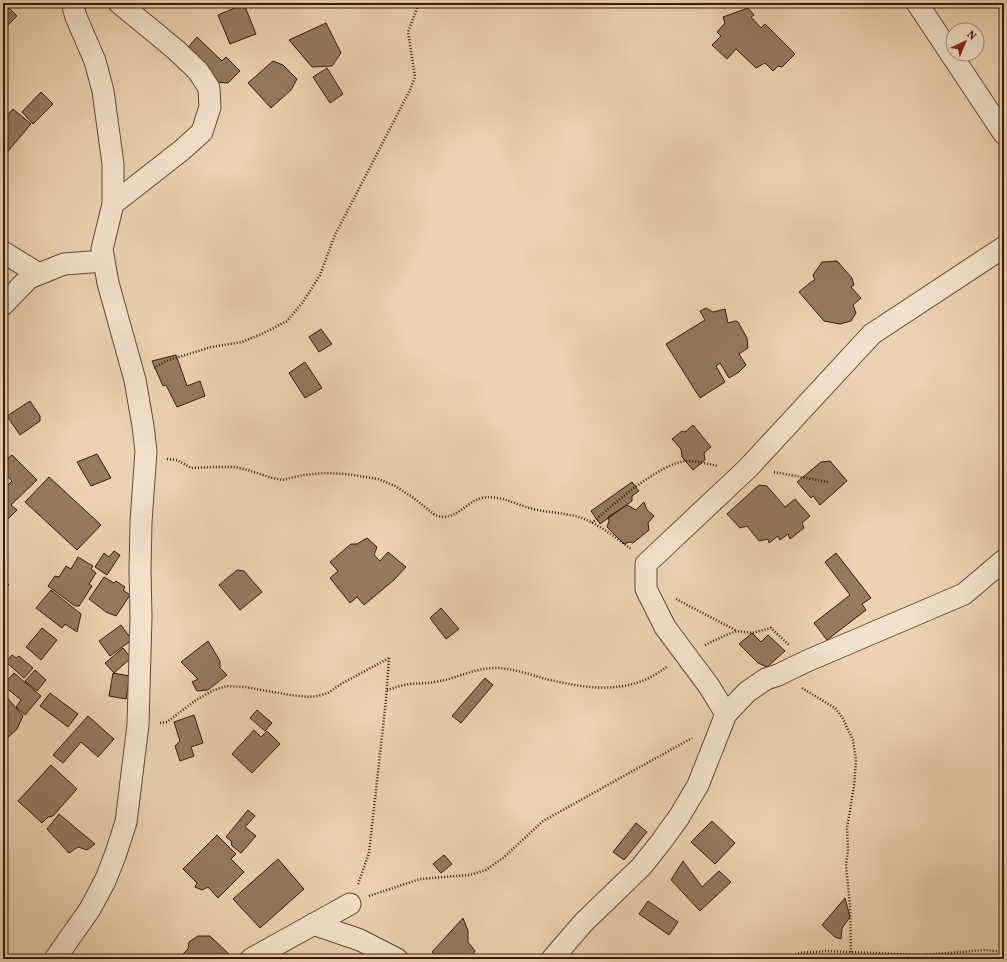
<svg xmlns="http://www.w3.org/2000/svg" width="1007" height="962" font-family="Vollkorn,serif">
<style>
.building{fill:#947a60;stroke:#361b0a}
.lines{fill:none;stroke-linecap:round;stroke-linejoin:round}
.minor-casing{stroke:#634934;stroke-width:23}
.path{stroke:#361b0a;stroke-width:2.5;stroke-dasharray:1 2;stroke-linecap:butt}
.minor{stroke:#f2e2cc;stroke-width:21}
</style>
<rect width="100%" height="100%" fill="#ebd2b0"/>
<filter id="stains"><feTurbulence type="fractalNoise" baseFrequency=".005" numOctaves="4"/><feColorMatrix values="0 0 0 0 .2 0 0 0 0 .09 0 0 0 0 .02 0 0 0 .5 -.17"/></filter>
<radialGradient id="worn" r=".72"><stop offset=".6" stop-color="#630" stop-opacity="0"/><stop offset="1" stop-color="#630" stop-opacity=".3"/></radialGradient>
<!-- building -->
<path class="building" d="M 244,4 L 256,34 L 230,44 L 218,15 Z
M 6,5 L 17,16 L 3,30 L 3,8 Z
M 748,8 L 754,15 L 751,17 L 761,28 L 765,24 L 795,54 L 782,67 L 778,66 L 773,71 L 765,63 L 756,68 L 736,49 L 727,59 L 712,45 L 721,36 L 717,32 L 725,23 L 723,17 Z
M 326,23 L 341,53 L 332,66 L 312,67 L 289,40 Z
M 197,37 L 222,61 L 226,57 L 240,71 L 228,83 L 214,82 L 184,52 Z
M 273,61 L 283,65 L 297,79 L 291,90 L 271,108 L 248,83 Z
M 327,68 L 343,94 L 330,103 L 313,77 Z
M 41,92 L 53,104 L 33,124 L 22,112 Z
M 13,109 L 31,124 L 3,157 L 3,120 Z
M 837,261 L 852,278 L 854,285 L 851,287 L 861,298 L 853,305 L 856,313 L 851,321 L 840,324 L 824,321 L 799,292 L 811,282 L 815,280 L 813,275 L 822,262 Z
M 706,308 L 713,312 L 725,309 L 728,323 L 735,321 L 738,322 L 747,338 L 748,348 L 739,354 L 746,365 L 739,372 L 729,378 L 720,363 L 716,366 L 725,382 L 700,398 L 666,344 L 705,320 L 700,311 Z
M 321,329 L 332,344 L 319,352 L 309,337 Z
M 176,355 L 187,386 L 200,381 L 205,396 L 177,407 L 166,385 L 163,386 L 152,361 Z
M 305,362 L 322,388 L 305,398 L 289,373 Z
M 30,401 L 40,416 L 40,421 L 20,435 L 7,416 Z
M 693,425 L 711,447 L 704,453 L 705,460 L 693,470 L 682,457 L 681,449 L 672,439 L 682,431 L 685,432 Z
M 97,454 L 111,478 L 91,486 L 77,462 Z
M 12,455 L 37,480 L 11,505 L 17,510 L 3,524 L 3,490 L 12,481 L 3,471 L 3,462 Z
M 830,461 L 847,481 L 820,505 L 813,496 L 811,498 L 797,482 L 821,462 Z
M 49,477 L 101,525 L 77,550 L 25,502 Z
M 632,482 L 639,491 L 632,496 L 632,501 L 600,524 L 591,511 Z
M 759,485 L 767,486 L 785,507 L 795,499 L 810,516 L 802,523 L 804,528 L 790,539 L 788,534 L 780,540 L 778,536 L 769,543 L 768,539 L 759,541 L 747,526 L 740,528 L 727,514 Z
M 644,502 L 647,510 L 654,516 L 648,523 L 649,530 L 633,543 L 629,542 L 624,544 L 607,527 L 609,521 L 608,517 L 627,505 L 636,510 Z
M 367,538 L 377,547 L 374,555 L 380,561 L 388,552 L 406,567 L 394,580 L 364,605 L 357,597 L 350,603 L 330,578 L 338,571 L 330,562 L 351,544 L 357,544 Z
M 114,551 L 120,555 L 107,575 L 95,567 L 104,553 L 109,557 Z
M 836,553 L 871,598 L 862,604 L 866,610 L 827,640 L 814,623 L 850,595 L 825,562 Z
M 78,557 L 93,566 L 91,569 L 96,573 L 89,584 L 92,586 L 79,606 L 75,606 L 48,586 L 55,576 L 59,577 L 66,566 L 71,569 Z
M 237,570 L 244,571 L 262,592 L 240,610 L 219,585 Z
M 104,577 L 114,583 L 116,581 L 125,587 L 123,590 L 130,595 L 116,616 L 106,612 L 89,599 Z
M 3,579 L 9,585 L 4,590 L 7,592 L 3,597 Z
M 51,590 L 81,614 L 77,632 L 65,624 L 62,628 L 36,608 Z
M 441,608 L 459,629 L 446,639 L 430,618 Z
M 121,625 L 132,640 L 110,656 L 99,641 Z
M 42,628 L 57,640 L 41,660 L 26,647 Z
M 752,633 L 761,642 L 768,635 L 785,651 L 767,667 L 758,663 L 739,644 Z
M 208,641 L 220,661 L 220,668 L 227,675 L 208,690 L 197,691 L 192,682 L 198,679 L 181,662 Z
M 123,648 L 131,658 L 114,673 L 105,663 Z
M 12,655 L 16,658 L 19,656 L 33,668 L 24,678 L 6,662 Z
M 35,670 L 46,680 L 37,691 L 25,681 Z
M 14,673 L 41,696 L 25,715 L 16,707 L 21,700 L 3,685 Z
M 113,673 L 130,676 L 126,699 L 109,696 Z
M 485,678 L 493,685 L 461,723 L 452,716 Z
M 3,693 L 23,716 L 17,729 L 3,742 Z
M 50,693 L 78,714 L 68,727 L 40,706 Z
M 257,710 L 272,723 L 265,731 L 250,718 Z
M 194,715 L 203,743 L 191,747 L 194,756 L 180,761 L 175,746 L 180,741 L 174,722 Z
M 88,716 L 114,739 L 98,757 L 81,742 L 63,763 L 53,755 Z
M 254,730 L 261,737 L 267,731 L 280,744 L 252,773 L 232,754 Z
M 51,765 L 77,789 L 53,816 L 48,817 L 42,823 L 18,801 Z
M 248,810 L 255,816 L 245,827 L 256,836 L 241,853 L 232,846 L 231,841 L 226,837 Z
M 59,814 L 95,844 L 87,850 L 78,847 L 69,853 L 47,829 Z
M 712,821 L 735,843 L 715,864 L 691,842 Z
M 636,823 L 647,832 L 624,860 L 613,852 Z
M 217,835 L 236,854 L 231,859 L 244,872 L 218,898 L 208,887 L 202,890 L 195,887 L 197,883 L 183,869 Z
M 444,855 L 452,864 L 441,873 L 433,864 Z
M 278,859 L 304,889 L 260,928 L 233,899 Z
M 683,861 L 702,887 L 719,871 L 731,882 L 700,911 L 671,880 Z
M 845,898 L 850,917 L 842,928 L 841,939 L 835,937 L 822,925 Z
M 648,901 L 678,922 L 669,935 L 639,914 Z
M 463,918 L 468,931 L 468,942 L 475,951 L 470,959 L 440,959 L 432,952 Z
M 198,936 L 210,936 L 230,955 L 226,959 L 178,959 L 188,949 L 189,942 Z"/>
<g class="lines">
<!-- minor casing -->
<g class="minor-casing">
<path id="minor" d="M 917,3 L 1004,134
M 113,204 L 182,150 L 202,132 L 210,107 L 209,88 L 198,71 L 176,50 L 119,3
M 3,252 L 39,274
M 3,305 L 29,278 L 64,264 L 104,261
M 726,714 L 709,686 L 665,627 L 646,589 L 646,564 L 748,468 L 872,334 L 1004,247
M 313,924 L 360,940 L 397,959
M 55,959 L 90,909 L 105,881 L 115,856 L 126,822 L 138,725 L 141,617 L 140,570 L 141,522 L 146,451 L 143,426 L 135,380 L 108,283 L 102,249 L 113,204 L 113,164 L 103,91 L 95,61 L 76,17 L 72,3
M 251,959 L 350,904
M 552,959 L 584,922 L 641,867 L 661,842 L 679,817 L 698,785 L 726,714 L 747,692 L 766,679 L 778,675 L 807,661 L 964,594 L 1004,560"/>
</g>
<!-- path -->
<path class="path" d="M 154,368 L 166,361 L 211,347 L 242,342 L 264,333 L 287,321 L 303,302 L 320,275 L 335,235 L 410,90 L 415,77 L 408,32 L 419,3
M 167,459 L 177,460 L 191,468 L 214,467 L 234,467 L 248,470 L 269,477 L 282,480 L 303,475 L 324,473 L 347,474 L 378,479 L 395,486 L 411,496 L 435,515 C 455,523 465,502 482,498 C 498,495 511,502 526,507 C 544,513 564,512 582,518 C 600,525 616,538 631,549
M 774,472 L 828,482
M 592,523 C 614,504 659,463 687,461 C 697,461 708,464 718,466
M 676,599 L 737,631
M 705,645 L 726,635 L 737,631 L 752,633 L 771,628 L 790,646
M 802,688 L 835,708 L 842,717 L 853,740 L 856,760 L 854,786 L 847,828 L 848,850 L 846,864 L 850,906 L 851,959
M 387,690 C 394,688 402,685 410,684 C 418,683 426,684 434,682 C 457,679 475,667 499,668 C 515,669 531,675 546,679 C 575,686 607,692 636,683 C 648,680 658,673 668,666
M 160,723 L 167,722 L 196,700 L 214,690 L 227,686 L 245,687 L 290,695 L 309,697 L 318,696 L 328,693 L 341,684 L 389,658
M 358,884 L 369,853 L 386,700 L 389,658
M 369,896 L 420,879 L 470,875 L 486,870 L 503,858 L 543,821 L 692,738
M 781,959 L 800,953 L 825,951 L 922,955 L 985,950 L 1004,952"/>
<!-- minor -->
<use href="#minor" class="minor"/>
</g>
<!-- margin -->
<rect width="1007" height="962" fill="none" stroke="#ebd2b0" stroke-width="16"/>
<rect x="4" y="4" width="999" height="954" fill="none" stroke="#361b0a" stroke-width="2"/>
<rect x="8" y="8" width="991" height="946" fill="none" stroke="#361b0a"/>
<!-- north arrow -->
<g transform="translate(965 42) rotate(44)"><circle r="19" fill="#f2e2cc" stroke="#a7927e"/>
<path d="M0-3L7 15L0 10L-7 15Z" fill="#8f2418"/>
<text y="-6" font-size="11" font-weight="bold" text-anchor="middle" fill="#361b0a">N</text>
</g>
<rect width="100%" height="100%" filter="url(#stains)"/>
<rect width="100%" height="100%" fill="url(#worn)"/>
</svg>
